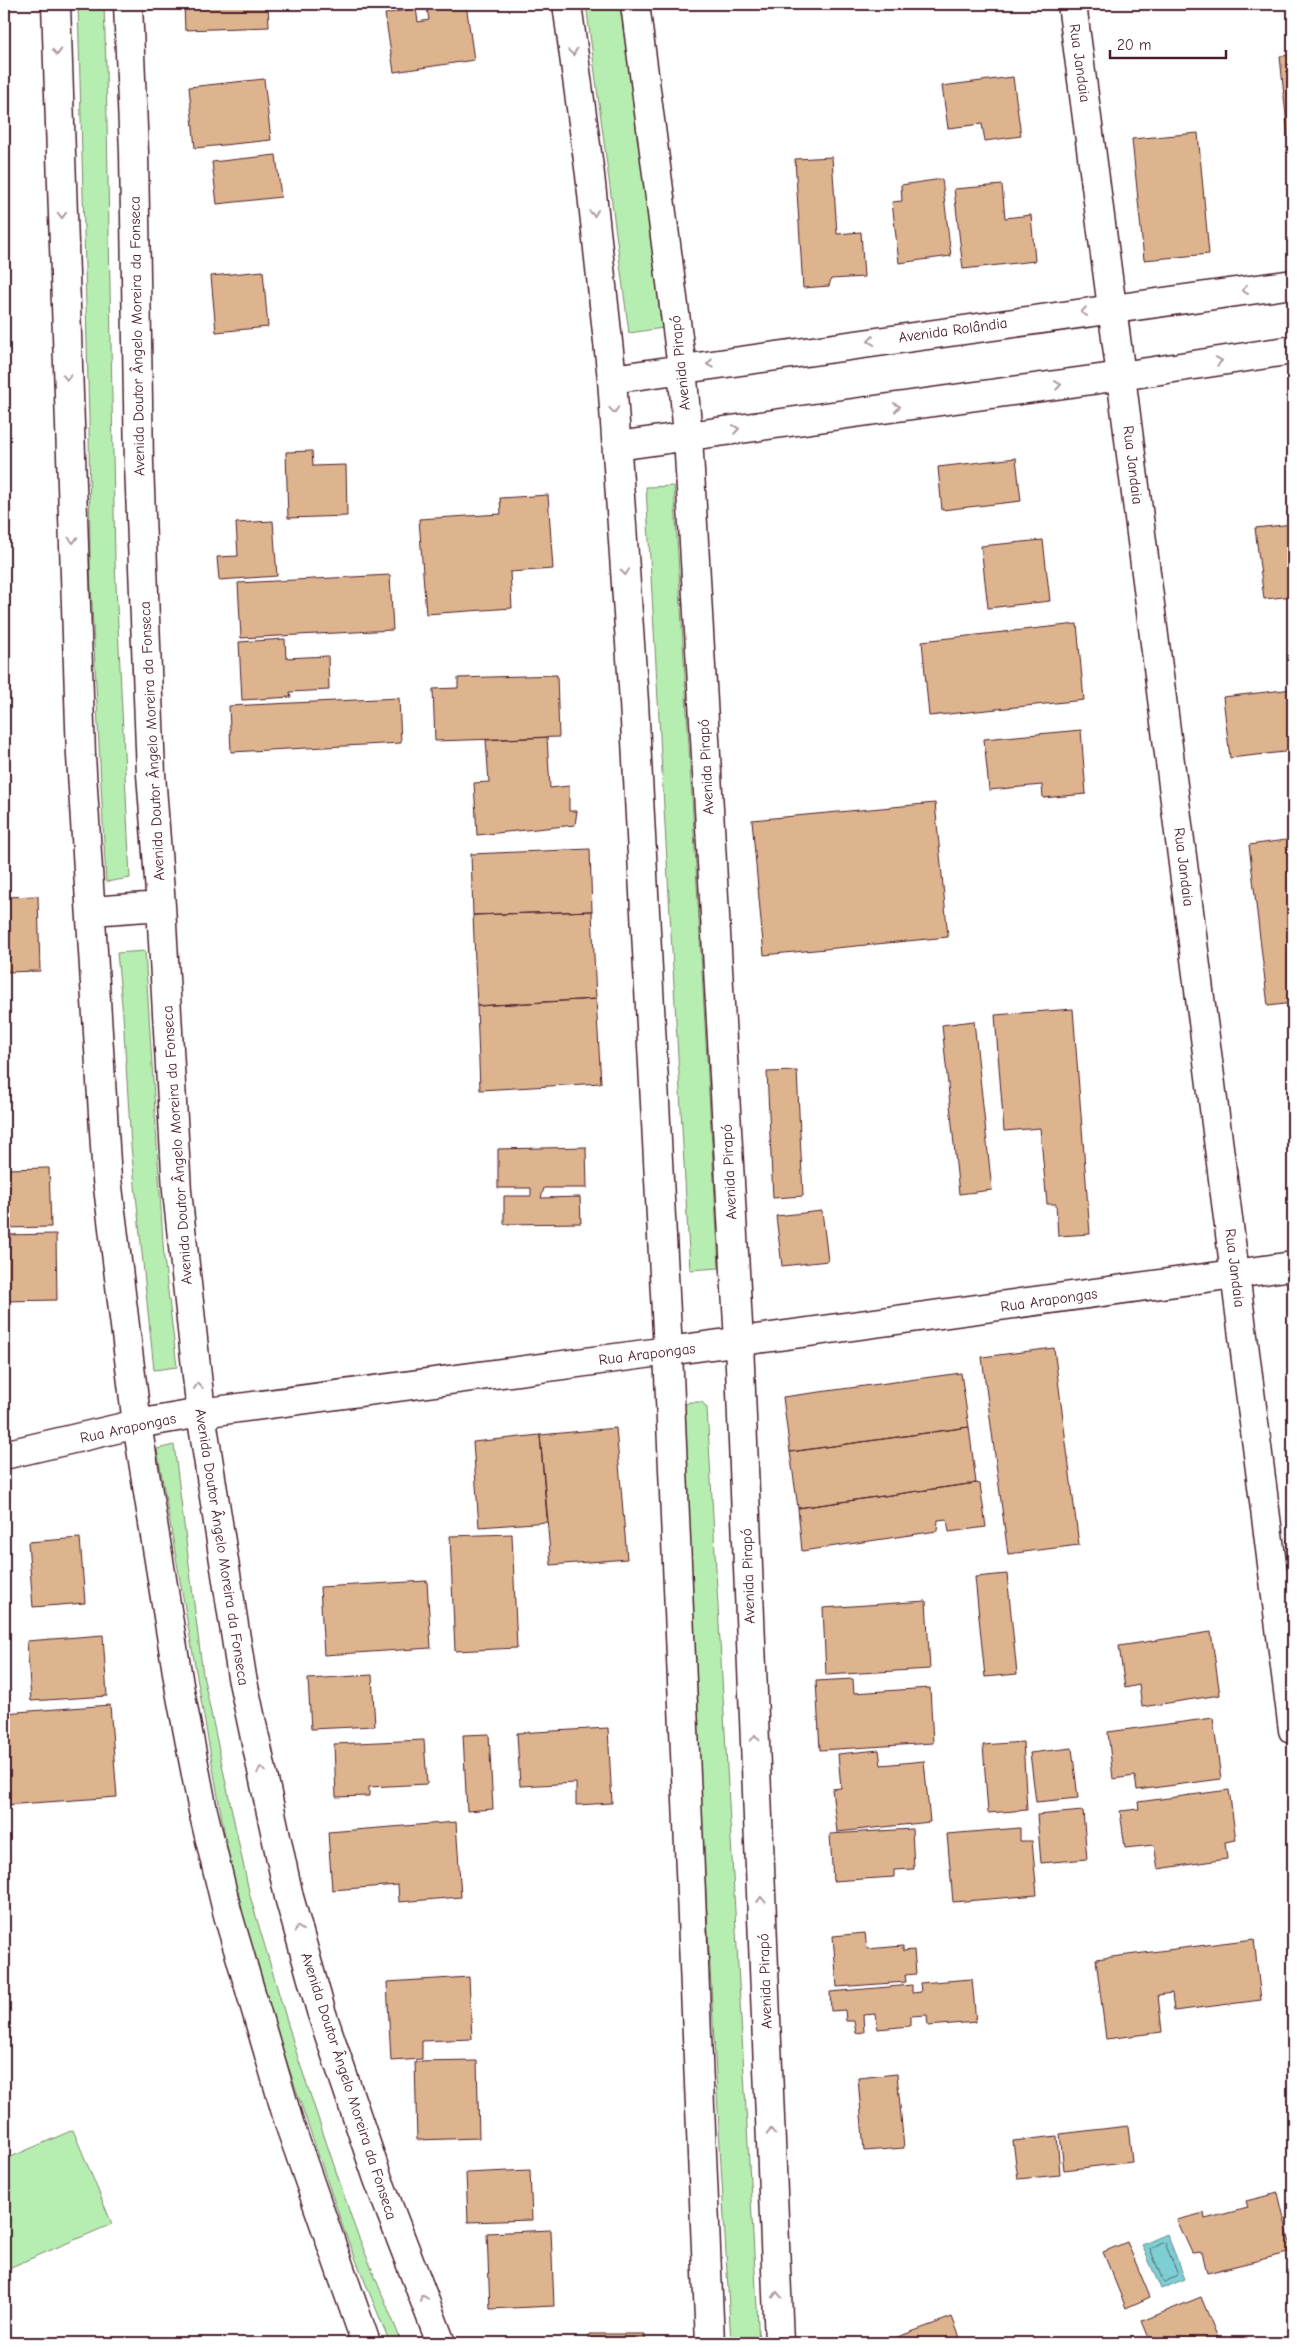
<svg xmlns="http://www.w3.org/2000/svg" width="1297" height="2347" font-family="'Comic Neue',sans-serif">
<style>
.green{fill:#b6eeb1;stroke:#80866e}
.water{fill:#7dcfd3;stroke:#698990}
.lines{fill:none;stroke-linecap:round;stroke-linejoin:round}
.shore{stroke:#5e656e;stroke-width:1}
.building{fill:#deb48f;stroke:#4a1f2b}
.street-casing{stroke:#4a1f2b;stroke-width:31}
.secondary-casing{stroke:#4a1f2b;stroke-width:31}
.street{stroke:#fff;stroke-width:28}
.secondary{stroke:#fff;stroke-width:28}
.oneway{stroke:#ae9aa0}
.labels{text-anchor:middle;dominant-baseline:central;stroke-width:4;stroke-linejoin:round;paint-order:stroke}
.street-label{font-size:15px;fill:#4a1f2b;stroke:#fff}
</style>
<rect width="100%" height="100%" fill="#fff"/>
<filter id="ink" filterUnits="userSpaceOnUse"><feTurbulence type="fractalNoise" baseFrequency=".02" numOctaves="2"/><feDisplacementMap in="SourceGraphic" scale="10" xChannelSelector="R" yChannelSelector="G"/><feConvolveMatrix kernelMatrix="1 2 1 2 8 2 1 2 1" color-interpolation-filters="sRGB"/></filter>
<g filter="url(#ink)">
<!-- green -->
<path class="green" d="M 78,4 L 104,4 L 106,67 L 115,563 L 130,878 L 106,882 L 90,567 L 89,419 Z
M 586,4 L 621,4 L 663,328 L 629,333 Z
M 674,486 L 719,1268 L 690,1270 L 646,487 Z
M 145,951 L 164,1258 L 177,1367 L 154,1370 L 131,1146 L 123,1015 L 117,953 Z
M 689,1402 L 702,1402 L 707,1408 L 759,2343 L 731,2343 L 698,1753 L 683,1407 Z
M 174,1445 L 203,1675 L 250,1896 L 298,2058 L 355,2228 L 402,2343 L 390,2343 L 345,2233 L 286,2060 L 236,1899 L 157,1449 Z
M 73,2130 L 112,2224 L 4,2270 L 4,2160 Z"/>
<!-- water -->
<path class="water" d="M 1167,2234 L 1185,2279 L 1161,2289 L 1142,2245 Z"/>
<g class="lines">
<!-- shore -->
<path class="shore" d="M 1162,2242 L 1165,2243 L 1178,2275 L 1165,2282 L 1163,2281 L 1150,2249 Z"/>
</g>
<!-- building -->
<path class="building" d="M 184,4 L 268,4 L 269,27 L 185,30 Z
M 452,4 L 466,4 L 474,60 L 394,72 L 385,14 L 416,8 L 418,22 L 429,20 L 427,8 Z
M 1293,55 L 1293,186 L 1280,56 Z
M 1013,77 L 1021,136 L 985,141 L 982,124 L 948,128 L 942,86 Z
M 264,79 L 271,140 L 195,148 L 189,87 Z
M 1198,133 L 1209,254 L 1144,260 L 1132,139 Z
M 276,155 L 281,197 L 217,204 L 212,162 Z
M 832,157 L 837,234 L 861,232 L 864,277 L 831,279 L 829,286 L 803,288 L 795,159 Z
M 942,179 L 951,256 L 899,263 L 892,202 L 902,201 L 901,185 Z
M 1002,185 L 1005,218 L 1031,215 L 1035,261 L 963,269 L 954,189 Z
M 263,271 L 268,327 L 216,332 L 211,276 Z
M 312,451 L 313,466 L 346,465 L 347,516 L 288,518 L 286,452 Z
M 1016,458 L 1021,501 L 942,510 L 938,467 Z
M 548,495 L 553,569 L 510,572 L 512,608 L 426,614 L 419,519 L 501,514 L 500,498 Z
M 273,521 L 277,576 L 219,580 L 217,557 L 238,556 L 236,523 Z
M 1293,524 L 1293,596 L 1264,599 L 1255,528 Z
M 1043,540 L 1050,601 L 988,608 L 981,546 Z
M 390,575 L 393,630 L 241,638 L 238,583 Z
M 1077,624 L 1084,700 L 929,716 L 922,641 Z
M 285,639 L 286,658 L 328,656 L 329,690 L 290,692 L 291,697 L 242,700 L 239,642 Z
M 557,675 L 559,737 L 435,741 L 433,689 L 458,688 L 458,678 Z
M 1293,689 L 1293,751 L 1230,758 L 1223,697 Z
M 399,698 L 401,743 L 231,752 L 229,706 Z
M 1081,730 L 1086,794 L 1043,798 L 1042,785 L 989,790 L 984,739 Z
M 547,737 L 550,788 L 569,786 L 569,811 L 577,811 L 575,825 L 477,835 L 474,783 L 489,782 L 486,740 Z
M 935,803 L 948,937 L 764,955 L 752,820 Z
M 1293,839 L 1293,1003 L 1268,1006 L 1249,845 Z
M 590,849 L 592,911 L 473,915 L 471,854 Z
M 38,896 L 40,971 L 4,972 L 4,897 Z
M 592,911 L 596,999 L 477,1006 L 473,915 Z
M 596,999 L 601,1083 L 480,1090 L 477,1006 Z
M 1073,1009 L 1090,1234 L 1058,1236 L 1056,1204 L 1047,1204 L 1040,1128 L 1004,1131 L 995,1015 Z
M 974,1021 L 992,1190 L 959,1194 L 942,1025 Z
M 797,1071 L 803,1196 L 773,1198 L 767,1072 Z
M 586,1147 L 587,1188 L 544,1188 L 541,1198 L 580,1197 L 581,1223 L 504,1224 L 504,1196 L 531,1196 L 531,1188 L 498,1188 L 498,1149 Z
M 49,1168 L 51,1227 L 4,1228 L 4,1169 Z
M 822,1211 L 828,1261 L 782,1266 L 776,1216 Z
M 56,1234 L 57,1300 L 4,1301 L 4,1235 Z
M 1290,1328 L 1293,1328 L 1293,1354 Z
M 1054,1348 L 1079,1545 L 1008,1554 L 982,1357 Z
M 961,1373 L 969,1427 L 790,1452 L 783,1397 Z
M 969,1427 L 976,1483 L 798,1508 L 790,1452 Z
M 616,1428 L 627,1559 L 551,1565 L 540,1435 Z
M 540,1435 L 548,1522 L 479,1527 L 473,1442 Z
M 976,1483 L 980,1484 L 986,1527 L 949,1532 L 947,1519 L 938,1520 L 937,1531 L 802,1551 L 798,1508 Z
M 512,1534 L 517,1648 L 455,1651 L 450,1536 Z
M 80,1538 L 85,1603 L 33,1607 L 28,1542 Z
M 1007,1574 L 1017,1674 L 985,1677 L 975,1577 Z
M 4,1581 L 8,1645 L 4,1645 Z
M 427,1581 L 431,1648 L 324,1655 L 320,1587 Z
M 926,1601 L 930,1669 L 826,1675 L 823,1608 Z
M 1211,1632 L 1220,1695 L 1142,1707 L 1139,1685 L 1125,1688 L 1119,1646 Z
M 103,1635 L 107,1696 L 31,1701 L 27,1641 Z
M 372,1675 L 375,1726 L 311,1729 L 308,1679 Z
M 853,1679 L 854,1693 L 930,1688 L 933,1743 L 820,1750 L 816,1681 Z
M 110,1705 L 117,1797 L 4,1805 L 4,1713 Z
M 1213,1718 L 1221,1779 L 1137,1790 L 1135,1776 L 1113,1779 L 1108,1732 Z
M 608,1728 L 612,1803 L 576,1805 L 576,1783 L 520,1786 L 517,1733 Z
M 489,1734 L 493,1809 L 467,1811 L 463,1735 Z
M 424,1740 L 427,1784 L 369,1787 L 369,1796 L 336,1797 L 334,1744 Z
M 1023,1742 L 1027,1810 L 988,1813 L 983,1745 Z
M 1072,1748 L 1078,1798 L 1036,1802 L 1030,1753 Z
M 879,1750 L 881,1765 L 924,1761 L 930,1822 L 837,1832 L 832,1789 L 841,1788 L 838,1754 Z
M 1229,1790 L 1236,1840 L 1225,1842 L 1227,1859 L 1158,1869 L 1154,1845 L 1125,1848 L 1120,1811 L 1139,1809 L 1138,1802 Z
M 1083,1811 L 1087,1859 L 1041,1863 L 1037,1815 Z
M 456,1822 L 461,1897 L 399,1902 L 398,1885 L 332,1890 L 328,1832 Z
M 1020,1828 L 1020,1841 L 1032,1841 L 1037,1895 L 953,1902 L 947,1834 Z
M 912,1829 L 914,1869 L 894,1870 L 894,1877 L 833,1881 L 830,1834 Z
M 865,1933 L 867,1949 L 903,1946 L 903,1951 L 914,1950 L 916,1974 L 905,1975 L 906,1982 L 837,1987 L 833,1936 Z
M 1254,1939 L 1261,2000 L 1174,2011 L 1172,1993 L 1158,1995 L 1162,2032 L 1106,2039 L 1096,1959 Z
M 469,1977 L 472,2039 L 422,2041 L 422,2059 L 391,2061 L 387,1982 Z
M 972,1979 L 976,2022 L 928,2026 L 927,2015 L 910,2016 L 910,2026 L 878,2029 L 876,2014 L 863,2015 L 864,2032 L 856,2033 L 854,2021 L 846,2021 L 845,2010 L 831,2011 L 830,1992 L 912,1985 L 912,1993 L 921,1992 L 920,1983 Z
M 477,2061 L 479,2138 L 417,2140 L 415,2062 Z
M 897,2074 L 904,2148 L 864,2151 L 858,2078 Z
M 1128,2126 L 1132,2162 L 1064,2170 L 1060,2134 Z
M 1057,2136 L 1060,2175 L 1018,2179 L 1013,2141 Z
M 530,2170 L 532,2220 L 468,2222 L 466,2173 Z
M 1278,2193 L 1292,2252 L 1207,2273 L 1202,2252 L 1192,2253 L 1177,2220 L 1204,2213 L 1205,2219 L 1248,2208 L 1246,2201 Z
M 551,2230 L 554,2306 L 490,2309 L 487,2233 Z
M 1127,2242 L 1150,2297 L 1126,2308 L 1103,2252 Z
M 1201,2297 L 1220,2343 L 1151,2343 L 1142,2321 Z
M 952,2317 L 962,2343 L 884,2343 L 884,2342 Z
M 589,2334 L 645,2334 L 645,2343 L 589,2343 Z"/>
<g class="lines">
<!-- street casing -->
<g class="street-casing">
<path id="street" d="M 1072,4 L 1121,376 L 1293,1730
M 4,1455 L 137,1424 L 201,1413 L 668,1351"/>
</g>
<!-- secondary casing -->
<g class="secondary-casing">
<path id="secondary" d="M 56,4 L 81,756 L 107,1179 L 137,1424 L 180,1691 L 203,1811 L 228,1915 L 290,2126 L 366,2343
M 128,4 L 134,153 L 139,464 L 151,774 L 161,906 L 177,1191 L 201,1413 L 242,1677 L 289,1897 L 321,2011 L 378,2179 L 441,2343
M 567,4 L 590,175 L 612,379 L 634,702 L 668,1351 L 710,2343
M 635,4 L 682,368 L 688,436 L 739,1342 L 779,2343
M 612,379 L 1293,284
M 617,446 L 1121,376 L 1293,350
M 91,911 L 161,906
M 668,1351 L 1293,1266"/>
</g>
<!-- street -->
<use href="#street" class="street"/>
<!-- secondary -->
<use href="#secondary" class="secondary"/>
</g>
<!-- one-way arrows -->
<defs><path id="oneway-chevron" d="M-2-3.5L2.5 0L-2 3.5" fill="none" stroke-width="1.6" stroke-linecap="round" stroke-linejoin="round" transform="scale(1.25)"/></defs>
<g class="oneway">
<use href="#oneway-chevron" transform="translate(57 52) rotate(88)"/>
<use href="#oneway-chevron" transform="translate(573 52) rotate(82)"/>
<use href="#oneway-chevron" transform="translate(594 213) rotate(84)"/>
<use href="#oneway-chevron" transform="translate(62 215) rotate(88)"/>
<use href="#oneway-chevron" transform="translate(1245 290) rotate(173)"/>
<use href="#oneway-chevron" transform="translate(1084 312) rotate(172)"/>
<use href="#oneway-chevron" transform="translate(871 341) rotate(172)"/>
<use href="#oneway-chevron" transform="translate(1219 361) rotate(-9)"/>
<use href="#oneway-chevron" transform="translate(710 364) rotate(172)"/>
<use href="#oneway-chevron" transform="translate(67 377) rotate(88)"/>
<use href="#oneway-chevron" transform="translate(1058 385) rotate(-8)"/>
<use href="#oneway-chevron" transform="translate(897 407) rotate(-8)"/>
<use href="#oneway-chevron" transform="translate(614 410) rotate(86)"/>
<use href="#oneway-chevron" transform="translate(736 429) rotate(-8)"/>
<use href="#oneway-chevron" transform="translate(73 540) rotate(88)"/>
<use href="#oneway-chevron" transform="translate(625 572) rotate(86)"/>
<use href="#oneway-chevron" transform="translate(198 1386) rotate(-96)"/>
<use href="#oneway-chevron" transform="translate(755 1738) rotate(-92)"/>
<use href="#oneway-chevron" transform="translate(261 1770) rotate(-102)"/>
<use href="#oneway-chevron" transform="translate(761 1900) rotate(-92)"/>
<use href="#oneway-chevron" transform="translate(298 1929) rotate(-106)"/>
<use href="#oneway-chevron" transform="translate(771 2132) rotate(-92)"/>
<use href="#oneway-chevron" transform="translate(777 2295) rotate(-92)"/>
<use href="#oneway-chevron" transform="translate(423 2298) rotate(-111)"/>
</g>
</g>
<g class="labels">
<!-- street labels -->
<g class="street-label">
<text transform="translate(1080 63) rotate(82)">Rua Jandaia</text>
<text transform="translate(953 330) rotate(-8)">Avenida Rolândia</text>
<text transform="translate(137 336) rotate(-91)">Avenida Doutor Ângelo Moreira da Fonseca</text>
<text transform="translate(680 363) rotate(-96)">Avenida Pirapó</text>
<text transform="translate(1133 465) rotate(83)">Rua Jandaia</text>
<text transform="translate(152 741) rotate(-93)">Avenida Doutor Ângelo Moreira da Fonseca</text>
<text transform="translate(706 767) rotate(-93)">Avenida Pirapó</text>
<text transform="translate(1184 867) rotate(83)">Rua Jandaia</text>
<text transform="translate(177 1145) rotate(-94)">Avenida Doutor Ângelo Moreira da Fonseca</text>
<text transform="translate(729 1172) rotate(-93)">Avenida Pirapó</text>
<text transform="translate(1235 1268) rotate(83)">Rua Jandaia</text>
<text transform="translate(1049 1300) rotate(-8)">Rua Arapongas</text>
<text transform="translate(647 1354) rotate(-7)">Rua Arapongas</text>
<text transform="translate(128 1428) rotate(-12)">Rua Arapongas</text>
<text transform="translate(222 1547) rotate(81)">Avenida Doutor Ângelo Moreira da Fonseca</text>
<text transform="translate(748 1576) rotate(-92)">Avenida Pirapó</text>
<text transform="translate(765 1981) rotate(-92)">Avenida Pirapó</text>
<text transform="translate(349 2086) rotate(72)">Avenida Doutor Ângelo Moreira da Fonseca</text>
</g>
</g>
<!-- margin -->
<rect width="1297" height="2347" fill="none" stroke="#fff" stroke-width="20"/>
<rect x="10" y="10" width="1277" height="2327" fill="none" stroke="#4a1f2b" stroke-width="2" filter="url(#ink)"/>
<!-- scale -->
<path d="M1110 50v8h116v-8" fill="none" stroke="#4a1f2b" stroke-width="2.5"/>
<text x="1117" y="50" font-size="15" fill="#4a1f2b" stroke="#ffffff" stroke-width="4" paint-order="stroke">20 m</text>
</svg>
